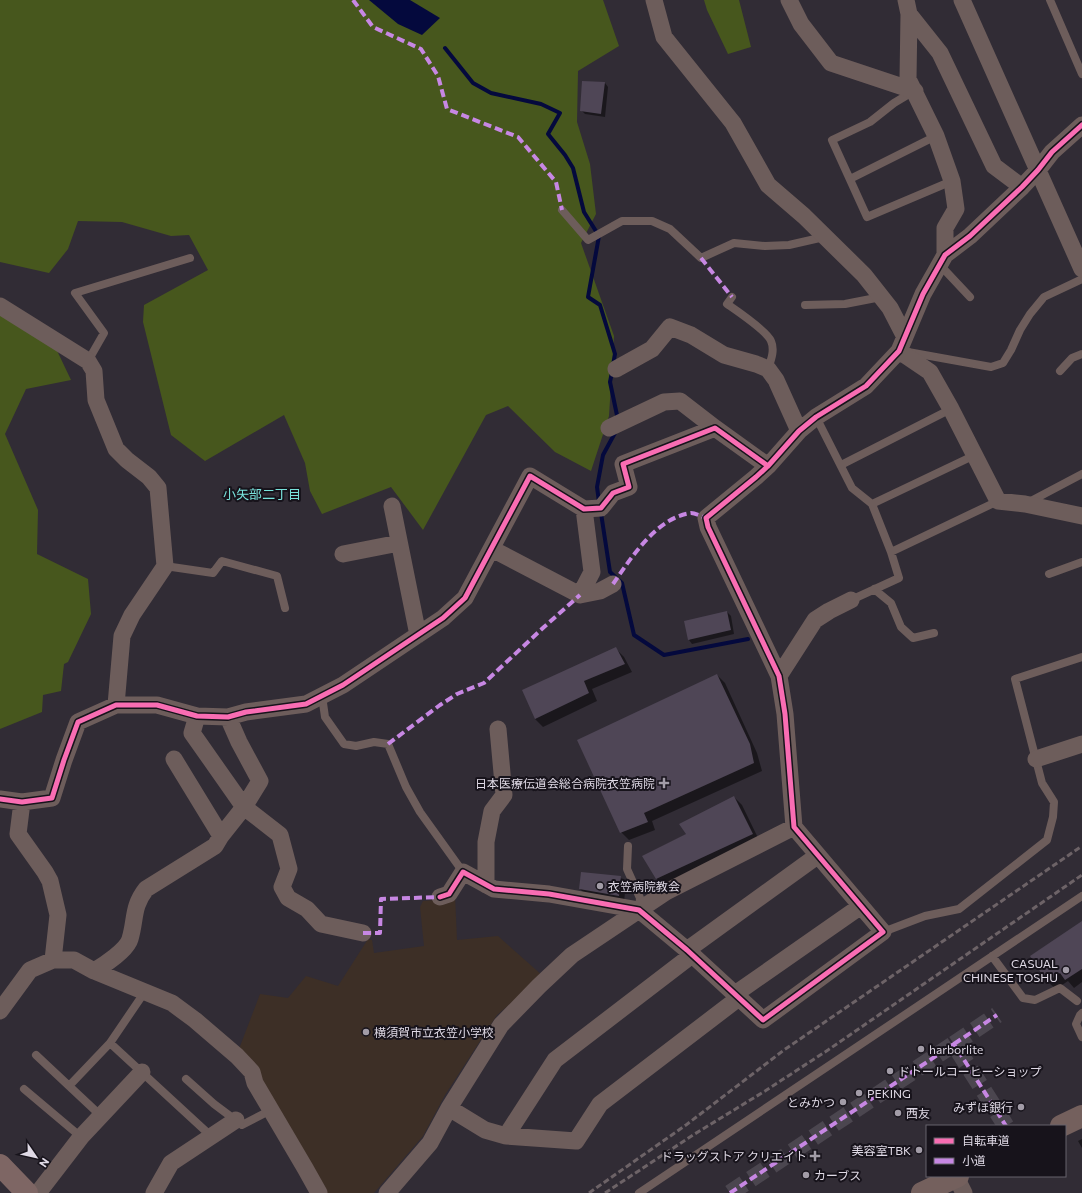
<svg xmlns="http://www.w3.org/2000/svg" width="1082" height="1193" font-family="Commissioner,'Noto Sans JP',sans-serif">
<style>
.education{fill:#3d2f26}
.green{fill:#47571d}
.water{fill:#04093d}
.shadow{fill:#0007}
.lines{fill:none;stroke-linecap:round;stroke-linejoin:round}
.stream{stroke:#04093d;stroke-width:4}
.building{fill:#4f4656}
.street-tunnel{stroke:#4b464f;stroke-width:17;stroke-dasharray:17 8;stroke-linecap:butt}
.lane{stroke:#6d5d5b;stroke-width:8}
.street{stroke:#6d5d5b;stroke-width:17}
.secondary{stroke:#74605d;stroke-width:22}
.primary{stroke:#7e6664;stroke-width:22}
.rail{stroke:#6d6367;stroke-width:3;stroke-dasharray:6 3;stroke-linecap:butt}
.quiet{stroke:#c787e3;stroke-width:4;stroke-dasharray:8 4;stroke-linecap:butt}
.cycleway-casing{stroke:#17131b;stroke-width:8}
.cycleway{stroke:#f96db3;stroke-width:5}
.poi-dot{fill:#a29ca7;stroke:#17131b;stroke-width:1.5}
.labels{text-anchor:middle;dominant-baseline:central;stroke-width:4;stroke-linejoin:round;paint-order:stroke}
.poi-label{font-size:12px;fill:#dfd9e5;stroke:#17131b;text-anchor:start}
.neighbourhood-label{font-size:13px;fill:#79e3dc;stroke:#17131b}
</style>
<rect width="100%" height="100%" fill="#312c35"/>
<!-- education -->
<path class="education" d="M 455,895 L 457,940 L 498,936 L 543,976 L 497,1015 L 445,1095 L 423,1136 L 374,1193 L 322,1193 L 239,1049 L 260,994 L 288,998 L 306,976 L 338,986 L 368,939 L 372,940 L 374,953 L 424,946 L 420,907 L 423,901 L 447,899 Z"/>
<!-- green -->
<path class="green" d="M 0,0 L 603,0 L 619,46 L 578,71 L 577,122 L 590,164 L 596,214 L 581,243 L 614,336 L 609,416 L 591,471 L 555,452 L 508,406 L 486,415 L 423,530 L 391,487 L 322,514 L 310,491 L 305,463 L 284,415 L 205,461 L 171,435 L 143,322 L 144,305 L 208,270 L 189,235 L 171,236 L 122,222 L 78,221 L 68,249 L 49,273 L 0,262 Z
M 704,0 L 739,0 L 751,47 L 728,54 L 707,10 Z
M 0,310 L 51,338 L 71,380 L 26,389 L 5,434 L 38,510 L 37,554 L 88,579 L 91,614 L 68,662 L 64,664 L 61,691 L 43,695 L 42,712 L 0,729 Z"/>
<!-- water -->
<path class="water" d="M 369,0 L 410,0 L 440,18 L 422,35 L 398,24 Z"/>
<!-- shadow -->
<path class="shadow" d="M 605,83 L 608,87 L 605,117 L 585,114 L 581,110 Z
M 727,612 L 731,616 L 734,634 L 692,644 L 689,640 Z
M 616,649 L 624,657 L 632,672 L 592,689 L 597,701 L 543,727 L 535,719 Z
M 717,675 L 725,683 L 757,753 L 762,771 L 652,821 L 655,830 L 629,840 L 621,832 Z
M 734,797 L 742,805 L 760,842 L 665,887 L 657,879 L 644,856 L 687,834 Z
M 620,877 L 626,883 L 624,902 L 586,895 L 580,889 Z
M 1082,922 L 1082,982 L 1074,988 L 1068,981 L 1056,989 L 1048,982 L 1031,956 Z
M 1082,1139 L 1082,1148 L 1078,1141 Z"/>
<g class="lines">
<!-- stream -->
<path class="stream" d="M 445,48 L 473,83 L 491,93 L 541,104 L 560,113 L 548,134 L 565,155 L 573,168 L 584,212 L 599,236 L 588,297 L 600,305 L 615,354 L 613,365
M 612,372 L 610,382 L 618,420
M 599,502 L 597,487 L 603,455 L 616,431
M 601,513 L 610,572 L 622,583 L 634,635 L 664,655 L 748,639"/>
</g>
<!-- building -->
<path class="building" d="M 582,81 L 605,82 L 601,114 L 580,111 Z
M 727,611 L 731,630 L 688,640 L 684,621 Z
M 616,647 L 625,664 L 584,681 L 589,693 L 535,719 L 522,690 Z
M 717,674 L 750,744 L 754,763 L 644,813 L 648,822 L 620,833 L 577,740 Z
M 734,796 L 753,834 L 656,879 L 642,856 L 686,834 L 679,824 Z
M 581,872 L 621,876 L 619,896 L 579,889 Z
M 1082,921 L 1082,969 L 1065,980 L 1060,973 L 1047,982 L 1030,956 Z"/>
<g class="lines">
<!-- street-tunnel -->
<path class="street-tunnel" d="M 954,1044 L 997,1015
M 730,1193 L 954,1044 L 1006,1126"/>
<!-- lane -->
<path class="lane" d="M 1050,0 L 1082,74
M 914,91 L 894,103 L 870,122 L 832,140 L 867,217 L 952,181
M 850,179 L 936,136
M 562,210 L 588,240 L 622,221 L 652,221 L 670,229 L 701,258 L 734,243 L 765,246 L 789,245 L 824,237
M 939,264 L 970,297
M 732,297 L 727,304 C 737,311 767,331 771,341 C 775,350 771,360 768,369
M 805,305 L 845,304 L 881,297
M 908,352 L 991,367 L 1003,363 L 1011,350 L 1020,330 L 1030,314 L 1044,297 L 1082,279
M 88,361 L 104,333 L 75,293 L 190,258
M 1060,371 L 1072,358 L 1082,354
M 816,417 L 852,488 L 872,504
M 841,465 L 951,409
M 1029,502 L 1082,474
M 891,552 L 998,501
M 165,566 L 213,573 L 222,561 L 277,576 L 285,608
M 1049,574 L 1082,562
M 874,589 L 891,603 L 901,627 L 913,638 L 934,633
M 851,600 L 899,578 L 891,552 L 872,504 L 975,455
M 322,696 L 325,717 L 344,744 L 356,746 L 374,742 L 388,744 L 406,787 L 420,812 L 463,872
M 628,846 L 627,869 L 640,898 L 639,910
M 883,932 L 925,916 L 959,909 L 1047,840 L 1053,817 L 1054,802 L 1042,783 L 1015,679 L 1082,657
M 992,956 L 1023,998 L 1035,1000 L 1060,988 L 1077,1001
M 1082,1013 L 1080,1015 L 1076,1024 L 1082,1037
M 110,1043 L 211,1136
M 36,1055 L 100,1115
M 186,1079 L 214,1104 L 242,1125 L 271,1110
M 69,1086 L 110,1043 L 144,993
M 24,1089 L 81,1137
M 639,1193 L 1082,896"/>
<!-- street -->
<path class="street" d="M 654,0 L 664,37 L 733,123 L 768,185 L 804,216 L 864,275 L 890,308 L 905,337
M 789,0 L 801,24 L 831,63 L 915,91
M 906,0 L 909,14 L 908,79 L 936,136 L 952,181 L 956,209 L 945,228 L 945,255
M 962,0 L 1082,269
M 909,14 L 940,53 L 994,166 L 1022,187
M 0,306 L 88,361 L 94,371 L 96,400 L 116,449 L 127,460 L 149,477 L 158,488 L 165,566 L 132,615 L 122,636 L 116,705
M 899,351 L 930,372 L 951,409 L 998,501 L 1025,504 L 1082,516
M 616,369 L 652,349 L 670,327 L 691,335 L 724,355 L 756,364 L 768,369 L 776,380 L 799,431
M 609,428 L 664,402 L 680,401 L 715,428
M 392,506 L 418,635
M 492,549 L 580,595 L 600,591 L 613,584
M 343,554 L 399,543
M 580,595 L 592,572 L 584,509
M 779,676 L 815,620 L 829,611 L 851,600
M 197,716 L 192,733 L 244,807 L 280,835 L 289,869 L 282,887 L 288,898 L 307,909 L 321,924 L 363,933
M 174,759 L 221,836
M 1036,759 L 1082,744
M 0,799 L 22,802 L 52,798 L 64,760 L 78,722 L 116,705 L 157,705 L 197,716 L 228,717 L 246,712 L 306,704 L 343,685 L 443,618 L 465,598 L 530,476 L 584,509 L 601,508 L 613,493 L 629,487 L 623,464 L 715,428 L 768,466
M 22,802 L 18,834 L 45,872 L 50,881 L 58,915 L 53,960 L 74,960 L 94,971 L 172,1003 L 195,1020 L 237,1056 L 252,1072 L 255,1083 L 305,1168 L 319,1193
M 486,885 L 486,842 L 492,811 L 504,795 L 498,729
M 440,897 L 449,894 L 463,872 L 494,889 L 549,894 L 639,910 L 687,950 L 763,1020 L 883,932 L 794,827 L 785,714 L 779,676 L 708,527 L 706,518 L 756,477 L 768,466 L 799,431 L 816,417 L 866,386 L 899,351 L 923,294 L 945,255 L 970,236 L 1022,187 L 1038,170 L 1052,152 L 1082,125
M 687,950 L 817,856
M 94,971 C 104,965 127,950 130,939 C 136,919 132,907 146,889 L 215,846 L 221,836 L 244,807 L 260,781 L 239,742 L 228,717
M 735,994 L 861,906
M 0,1011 L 30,970 L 53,960
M 449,1108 L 485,1130 L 506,1136 L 576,1141 L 600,1104 L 740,997
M 506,1136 L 555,1060 L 692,955
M 956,1177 L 964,1193
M 38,1193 L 81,1137 L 142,1072
M 154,1193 L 171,1163 L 236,1120
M 387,1193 L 430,1143 L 449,1108 L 501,1025 L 539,986 L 572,955 L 666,892 L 794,827"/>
<!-- secondary -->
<path class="secondary" d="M 1061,1126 L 1082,1116
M 922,1193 L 958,1176"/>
<!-- primary -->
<path class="primary" d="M 0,1165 L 27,1193"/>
<!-- rail -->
<path class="rail" d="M 589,1193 L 686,1125 L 784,1050 L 1082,846
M 605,1193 L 693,1135 L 765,1091 L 828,1050 L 1082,875"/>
<!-- quiet -->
<path class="quiet" d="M 353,0 L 373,27 L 421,49 L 438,76 L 447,109 L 518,137 L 556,182 L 562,210
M 701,258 L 732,297
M 613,584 C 631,558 657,517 691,513 C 695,513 701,516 706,518
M 388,744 L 440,705 L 457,694 L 484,683 L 544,627 L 580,595
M 363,933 L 380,933 L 381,899 L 440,897
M 954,1044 L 997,1015
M 730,1193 L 954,1044 L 1006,1126"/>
<!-- cycleway casing -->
<g class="cycleway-casing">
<path id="cycleway" d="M 0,799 L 22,802 L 52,798 L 64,760 L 78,722 L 116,705 L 157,705 L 197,716 L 228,717 L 246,712 L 306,704 L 343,685 L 443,618 L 465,598 L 530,476 L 584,509 L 601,508 L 613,493 L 629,487 L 623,464 L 715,428 L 768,466
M 440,897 L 449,894 L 463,872 L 494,889 L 549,894 L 639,910 L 687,950 L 763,1020 L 883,932 L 794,827 L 785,714 L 779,676 L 708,527 L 706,518 L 756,477 L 768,466 L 799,431 L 816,417 L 866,386 L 899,351 L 923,294 L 945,255 L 970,236 L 1022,187 L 1038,170 L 1052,152 L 1082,125"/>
</g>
<!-- cycleway -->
<use href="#cycleway" class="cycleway"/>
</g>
<!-- markers -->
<g class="poi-dot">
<path d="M662 777h4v4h4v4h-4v4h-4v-4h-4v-4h4z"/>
<circle cx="600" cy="886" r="4"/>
<circle cx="1066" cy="970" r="4"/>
<circle cx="366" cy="1032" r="4"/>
<circle cx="921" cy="1049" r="4"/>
<circle cx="890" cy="1071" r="4"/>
<circle cx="859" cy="1093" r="4"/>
<circle cx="843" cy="1102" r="4"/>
<circle cx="1021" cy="1107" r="4"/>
<circle cx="898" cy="1113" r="4"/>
<circle cx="919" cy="1150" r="4"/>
<path d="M813 1150h4v4h4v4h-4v4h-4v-4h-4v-4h4z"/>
<circle cx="806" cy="1175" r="4"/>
</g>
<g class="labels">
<!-- poi labels -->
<g class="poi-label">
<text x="655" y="783" text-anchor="end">日本医療伝道会総合病院衣笠病院</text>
<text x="608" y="886">衣笠病院教会</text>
<text x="1058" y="963" text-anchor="end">CASUAL<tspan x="1058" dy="14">CHINESE TOSHU</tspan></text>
<text x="374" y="1032">横須賀市立衣笠小学校</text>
<text x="929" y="1049">harborlite</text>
<text x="898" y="1071">ドトールコーヒーショップ</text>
<text x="867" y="1093">PEKING</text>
<text x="835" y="1102" text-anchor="end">とみかつ</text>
<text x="1013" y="1107" text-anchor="end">みずほ銀行</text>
<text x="906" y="1113">西友</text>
<text x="911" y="1150" text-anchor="end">美容室TBK</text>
<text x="807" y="1156" text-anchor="end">ドラッグストア クリエイト</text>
<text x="814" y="1175">カーブス</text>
</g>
<!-- neighbourhood labels -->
<g class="neighbourhood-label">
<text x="262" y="494">小矢部二丁目</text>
</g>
</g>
<!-- legend -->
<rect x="926" y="1125" width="140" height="52" fill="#17131b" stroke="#67626c"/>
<rect x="934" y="1138" width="20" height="6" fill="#f96db3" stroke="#67626c"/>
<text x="962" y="1145" font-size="12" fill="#dfd9e5">自転車道</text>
<rect x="934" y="1158" width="20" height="6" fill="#c787e3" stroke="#67626c"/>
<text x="962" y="1165" font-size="12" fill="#dfd9e5">小道</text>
<!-- north arrow -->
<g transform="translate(36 1157) rotate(124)" stroke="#17131b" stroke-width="3" paint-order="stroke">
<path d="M0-3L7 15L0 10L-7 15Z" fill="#dfd9e5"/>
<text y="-6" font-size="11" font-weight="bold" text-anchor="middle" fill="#dfd9e5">N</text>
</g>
</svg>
